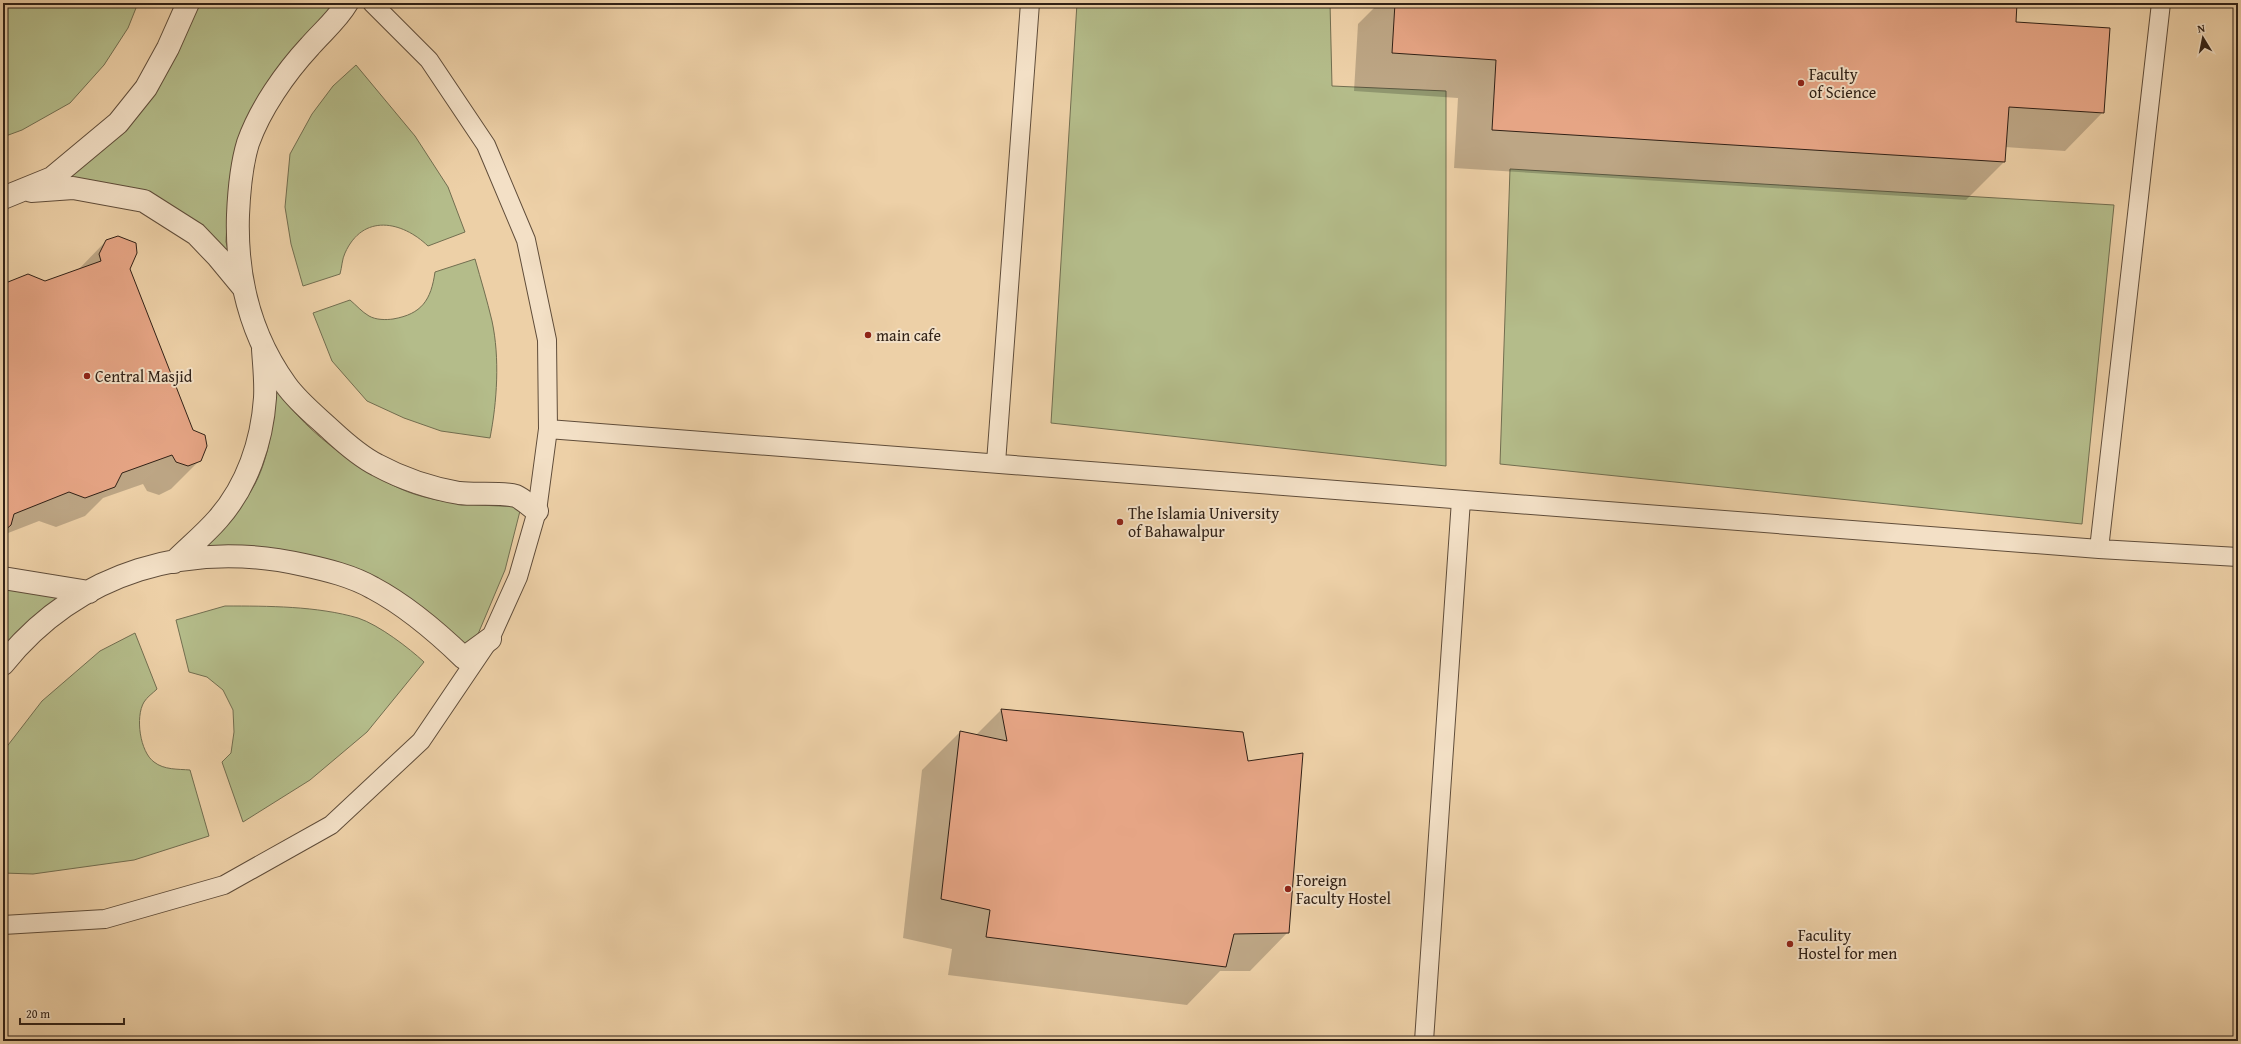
<svg xmlns="http://www.w3.org/2000/svg" width="2241" height="1044" font-family="'Gentium Book Plus',serif">
<style>
.green{fill:#b4bc8a;stroke:#726e50}
.shadow{fill:#0003}
.building{fill:#e6a585;stroke:#312116}
.lines{fill:none;stroke-linecap:round;stroke-linejoin:round}
.service-casing{stroke:#604d3a;stroke-width:20}
.pedestrian-casing{stroke:#604d3a;stroke-width:24}
.service{stroke:#f3e0c6;stroke-width:18}
.pedestrian{stroke:#f3e0c6;stroke-width:22}
.poi-dot{fill:#8f2418;stroke:#f3e0c6;stroke-width:1.5}
.labels{text-anchor:middle;dominant-baseline:central;stroke-width:4;stroke-linejoin:round;paint-order:stroke}
.poi-label{font-size:16px;fill:#312116;stroke:#f3e0c6;text-anchor:start}
</style>
<rect width="100%" height="100%" fill="#edd0a7"/>
<filter id="stains"><feTurbulence type="fractalNoise" baseFrequency=".005" numOctaves="4"/><feColorMatrix values="0 0 0 0 .2 0 0 0 0 .09 0 0 0 0 .02 0 0 0 .5 -.17"/></filter>
<radialGradient id="worn" r=".72"><stop offset=".6" stop-color="#630" stop-opacity="0"/><stop offset="1" stop-color="#630" stop-opacity=".3"/></radialGradient>
<!-- green -->
<path class="green" d="M 3,3 L 138,3 L 128,28 L 104,65 L 70,103 L 22,130 L 3,137 Z
M 196,3 L 325,3 L 335,10 L 307,37 L 228,202 L 226,242 L 231,260 L 198,224 L 63,180 Z
M 1077,3 L 1330,3 L 1332,86 L 1446,91 L 1446,466 L 1051,423 Z
M 356,65 L 415,136 L 448,187 L 465,232 L 428,246 C 402,221 363,213 345,253 C 342,259 342,267 340,274 L 303,286 L 291,244 L 285,207 L 290,154 L 312,114 L 333,86 Z
M 1510,169 L 2114,205 L 2082,524 L 1500,464 Z
M 475,259 C 481,280 487,300 492,321 C 500,358 497,402 490,438 L 441,431 L 404,418 L 367,401 L 332,361 L 313,313 L 350,300 C 356,305 362,312 369,316 C 376,320 386,320 393,319 C 422,314 431,300 435,272 Z
M 275,385 C 296,425 359,471 401,489 C 437,505 482,505 521,507 L 505,570 L 470,653 L 445,626 L 249,548 L 205,547 C 223,527 243,507 255,484 C 271,453 273,419 275,385 Z
M 3,586 L 65,597 L 25,624 L 3,646 Z
M 225,606 C 268,606 317,606 358,618 C 379,625 409,648 424,662 L 367,732 L 310,780 L 243,822 L 222,762 L 231,753 L 234,732 L 233,710 L 223,690 L 207,677 L 189,672 L 176,620 Z
M 135,633 L 157,689 C 153,693 147,697 144,702 C 135,717 140,752 154,762 C 164,770 178,769 190,770 L 209,836 L 134,860 L 33,874 L 3,873 L 3,754 L 5,749 L 42,701 L 100,651 Z"/>
<!-- shadow -->
<path class="shadow" d="M 1379,3 L 2016,3 L 2015,23 L 2103,112 L 2065,151 L 2005,147 L 2004,162 L 1966,200 L 1454,168 L 1458,98 L 1354,91 L 1358,24 Z
M 106,241 L 129,269 L 200,460 L 171,489 L 159,495 L 147,491 L 143,484 L 103,498 L 85,516 L 56,527 L 39,521 L 3,535 L 3,285 L 45,282 L 77,271 Z
M 1001,710 L 1242,733 L 1288,932 L 1250,971 L 1220,971 L 1187,1005 L 948,975 L 952,949 L 903,938 L 922,770 L 960,732 L 976,735 Z"/>
<!-- building -->
<path class="building" d="M 1395,3 L 2017,3 L 2016,22 L 2110,28 L 2104,113 L 2009,107 L 2005,162 L 1492,130 L 1496,60 L 1392,53 Z
M 118,236 L 136,243 L 137,253 L 130,269 L 193,430 L 205,435 L 207,446 L 201,461 L 188,466 L 176,462 L 172,455 L 122,473 L 115,487 L 85,498 L 69,492 L 14,514 L 11,525 L 3,532 L 3,284 L 28,274 L 45,281 L 101,261 L 99,254 L 106,240 Z
M 1001,709 L 1243,732 L 1248,761 L 1303,753 L 1289,933 L 1234,934 L 1226,967 L 986,937 L 990,910 L 941,899 L 960,731 L 1007,741 Z"/>
<g class="lines">
<!-- service casing -->
<g class="service-casing">
<path id="service" d="M 548,429 L 2099,549 L 2238,557
M 996,463 L 1030,3
M 2099,549 L 2161,3
M 3,925 L 105,919 L 224,885 L 331,825 L 421,741 L 490,639 L 518,577 L 537,511 L 548,429 L 547,340 L 526,240 L 486,145 L 429,60 L 372,3
M 1424,1041 L 1461,500"/>
</g>
<!-- pedestrian casing -->
<g class="pedestrian-casing">
<path id="pedestrian" d="M 347,3 C 337,20 323,31 310,46 C 285,73 260,109 248,143 C 241,166 239,191 238,215 C 236,275 250,335 286,385 C 298,402 316,416 332,431 C 345,443 361,457 377,465 C 403,479 430,488 459,493 C 475,495 502,492 516,496 C 523,499 531,507 537,511
M 31,191 L 73,188 L 144,201 L 196,234 L 218,257 L 242,286
M 3,198 L 52,178 L 118,123 L 146,88 L 168,48 L 188,3
M 174,562 C 188,548 205,534 218,519 C 247,486 262,442 265,398 C 266,382 264,365 263,349
M 3,578 L 89,592
M 3,664 C 78,571 190,539 304,565 C 327,570 352,576 373,588 C 407,606 436,631 464,658 L 490,639"/>
</g>
<!-- service -->
<use href="#service" class="service"/>
<!-- pedestrian -->
<use href="#pedestrian" class="pedestrian"/>
</g>
<!-- markers -->
<g class="poi-dot">
<circle cx="1801" cy="83" r="4"/>
<circle cx="868" cy="335" r="4"/>
<circle cx="87" cy="376" r="4"/>
<circle cx="1120" cy="522" r="4"/>
<circle cx="1288" cy="889" r="4"/>
<circle cx="1790" cy="944" r="4"/>
</g>
<g class="labels">
<!-- poi labels -->
<g class="poi-label">
<text x="1809" y="74">Faculty<tspan x="1809" dy="18">of Science</tspan></text>
<text x="876" y="335">main cafe</text>
<text x="95" y="376">Central Masjid</text>
<text x="1128" y="513">The Islamia University<tspan x="1128" dy="18">of Bahawalpur</tspan></text>
<text x="1296" y="880">Foreign<tspan x="1296" dy="18">Faculty Hostel</tspan></text>
<text x="1798" y="935">Faculity<tspan x="1798" dy="18">Hostel for men</tspan></text>
</g>
</g>
<!-- margin -->
<rect width="2241" height="1044" fill="none" stroke="#edd0a7" stroke-width="16"/>
<rect x="4" y="4" width="2233" height="1036" fill="none" stroke="#312116" stroke-width="2"/>
<rect x="8" y="8" width="2225" height="1028" fill="none" stroke="#312116"/>
<!-- north arrow -->
<g transform="translate(2203 38) rotate(350)" stroke="#f3e0c6" stroke-width="3" paint-order="stroke">
<path d="M0-3L7 15L0 10L-7 15Z" fill="#312116"/>
<text y="-6" font-size="11" font-weight="bold" text-anchor="middle" fill="#312116">N</text>
</g>
<!-- scale -->
<path d="M20 1018v6h104v-6" fill="none" stroke="#312116" stroke-width="2"/>
<text x="26" y="1018" font-size="12" fill="#312116" stroke="#f3e0c6" stroke-width="3" paint-order="stroke">20 m</text>
<rect width="100%" height="100%" filter="url(#stains)"/>
<rect width="100%" height="100%" fill="url(#worn)"/>
</svg>
